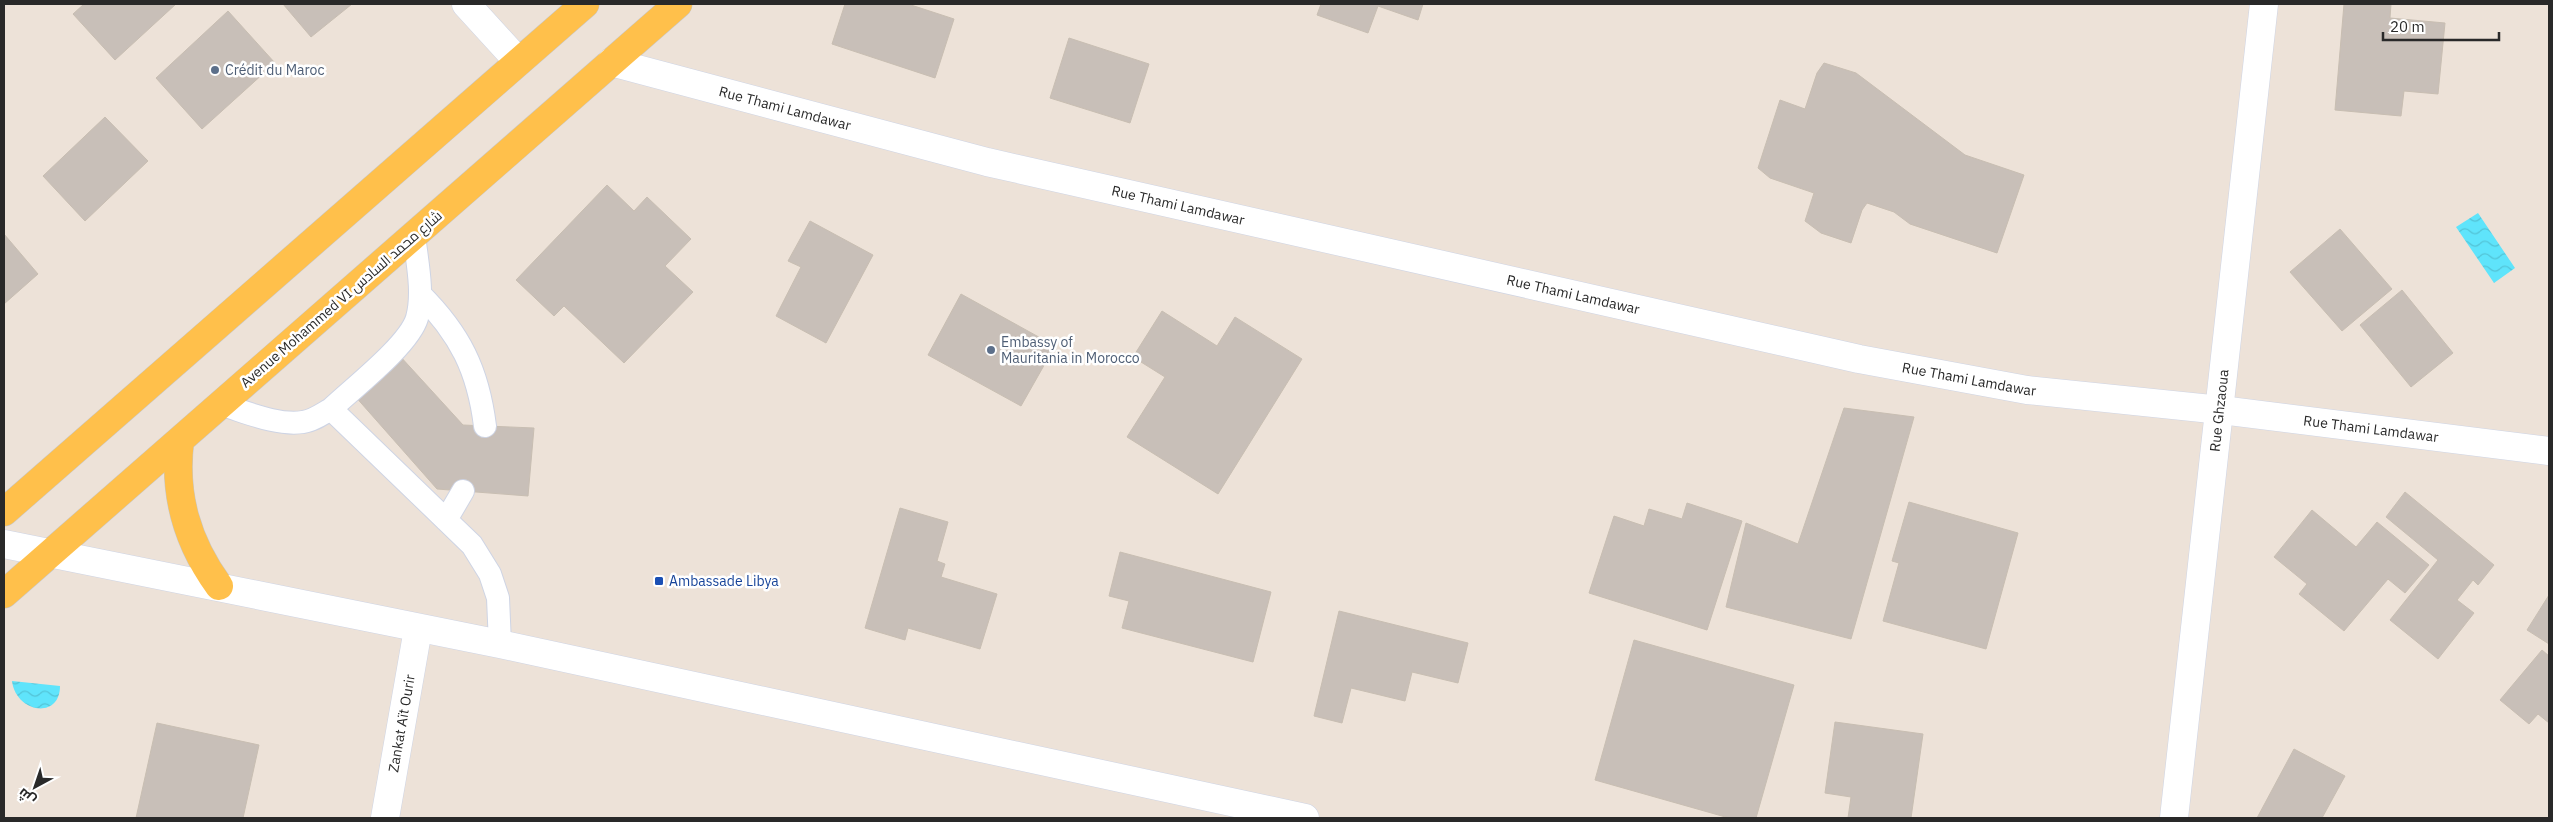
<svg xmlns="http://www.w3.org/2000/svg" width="2553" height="822" font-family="'IBM Plex Sans',Cairo,sans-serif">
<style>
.water{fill:url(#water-waves)}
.building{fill:#c8bfb8;stroke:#c8beb2}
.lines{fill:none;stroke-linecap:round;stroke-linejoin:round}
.lane-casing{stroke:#ced4e4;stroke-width:24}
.street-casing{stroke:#ced4e4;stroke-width:29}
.secondary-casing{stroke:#ced4e4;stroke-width:29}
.primary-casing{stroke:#c7c7c7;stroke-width:29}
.lane{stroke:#fff;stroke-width:22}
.street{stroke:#fff;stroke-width:28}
.secondary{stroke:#fff;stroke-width:28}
.primary{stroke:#ffc04b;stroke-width:28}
.service-dot{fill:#5c6f8a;stroke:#fff;stroke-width:2}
.transit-dot{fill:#1a4fb4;stroke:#fff;stroke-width:2}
.labels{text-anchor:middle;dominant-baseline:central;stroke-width:5;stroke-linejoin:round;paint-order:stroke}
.service-label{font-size:14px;fill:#4e5e75;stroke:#fff;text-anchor:start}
.street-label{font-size:14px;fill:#292929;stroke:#fff}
.transit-label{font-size:14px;fill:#164399;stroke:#fff;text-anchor:start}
</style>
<defs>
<pattern id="water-waves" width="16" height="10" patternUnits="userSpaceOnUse" patternTransform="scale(1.25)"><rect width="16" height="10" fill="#5fe4fb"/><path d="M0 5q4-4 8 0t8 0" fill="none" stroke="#53c4d7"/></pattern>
</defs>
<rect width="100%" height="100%" fill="#ede2d8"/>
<!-- water -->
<path class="water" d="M 2478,213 L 2515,268 L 2494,283 L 2456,227 Z
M 12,681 L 60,686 C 60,720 16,713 12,681 Z"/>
<!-- building -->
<path class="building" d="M 84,4 L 176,4 L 115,60 L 73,14 Z
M 283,4 L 352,4 L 311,37 Z
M 845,4 L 908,4 L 954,19 L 935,78 L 832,44 Z
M 1321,4 L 1423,4 L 1418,20 L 1378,6 L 1368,33 L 1317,15 Z
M 2344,4 L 2391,4 L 2390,18 L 2445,23 L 2438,94 L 2404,91 L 2401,116 L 2335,110 Z
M 228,11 L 275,63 L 202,129 L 156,78 Z
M 1069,38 L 1149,64 L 1130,123 L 1050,98 Z
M 1824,63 L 1856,73 L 1965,155 L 2024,175 L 1997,253 L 1910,224 L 1894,212 L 1867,203 L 1862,210 L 1851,243 L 1821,233 L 1805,221 L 1814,193 L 1770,178 L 1758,168 L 1780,100 L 1805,109 L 1817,73 Z
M 105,117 L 148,161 L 85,221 L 43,176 Z
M 607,185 L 634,211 L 647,197 L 691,239 L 665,266 L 693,292 L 624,363 L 564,306 L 554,316 L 516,280 Z
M 810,221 L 873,255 L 826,343 L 776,316 L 801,267 L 788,261 Z
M 2340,229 L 2392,289 L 2342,331 L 2290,272 Z
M 4,234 L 38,274 L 4,304 Z
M 2402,290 L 2453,353 L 2411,387 L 2360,325 Z
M 961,294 L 1055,346 L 1021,406 L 928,355 Z
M 1162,311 L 1217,346 L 1235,317 L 1302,359 L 1218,494 L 1127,437 L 1165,377 L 1133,357 Z
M 399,355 L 463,425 L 534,428 L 528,496 L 437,489 L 354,395 Z
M 1844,408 L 1914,417 L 1851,639 L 1726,607 L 1746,523 L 1798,544 Z
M 2405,492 L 2494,565 L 2478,585 L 2473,580 L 2457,600 L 2474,613 L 2438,659 L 2390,620 L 2438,560 L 2386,517 Z
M 1909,502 L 2018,533 L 1986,649 L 1883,621 L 1899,563 L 1892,561 Z
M 1687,503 L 1742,521 L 1707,630 L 1589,593 L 1614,516 L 1644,526 L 1649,509 L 1682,519 Z
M 900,508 L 948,522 L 937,561 L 945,564 L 941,577 L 997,594 L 980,649 L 908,628 L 905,640 L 865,628 Z
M 2312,510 L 2356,547 L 2377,522 L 2429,565 L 2405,593 L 2388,579 L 2344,631 L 2299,594 L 2307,584 L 2274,557 Z
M 1120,552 L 1271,592 L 1253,662 L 1122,628 L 1129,601 L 1109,596 Z
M 2549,595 L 2549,644 L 2527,630 Z
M 1339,611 L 1468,643 L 1458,683 L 1412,672 L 1405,701 L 1351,688 L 1342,723 L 1314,716 Z
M 1634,640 L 1794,685 L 1756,818 L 1729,818 L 1595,780 Z
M 2542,650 L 2549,656 L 2549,723 L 2538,714 L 2529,724 L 2500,700 Z
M 1835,722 L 1923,734 L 1911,818 L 1848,818 L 1851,797 L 1825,793 Z
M 157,723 L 259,745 L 243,818 L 136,818 Z
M 2294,749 L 2345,776 L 2322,818 L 2257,818 Z"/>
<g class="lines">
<!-- lane casing -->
<g class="lane-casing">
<path id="lane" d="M 420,294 C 460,334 478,370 485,426
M 219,404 C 244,411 276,426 303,422 C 313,421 322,414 331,409 C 353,388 409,345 417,318 C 424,292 417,262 414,235
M 331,409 L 472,545 L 490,574 L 498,598 L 500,644
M 446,520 L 463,491"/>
</g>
<!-- street casing -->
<g class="street-casing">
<g id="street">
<path d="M 466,4 L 518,61"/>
<path id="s1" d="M 611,62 L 987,162 L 1859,359 L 2027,390 L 2221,410 L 2549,451"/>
<path id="s2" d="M 385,818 L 418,629"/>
<path id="s3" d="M 2174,818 L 2264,4"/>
</g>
</g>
<!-- secondary casing -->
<g class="secondary-casing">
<path id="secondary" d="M 4,544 L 500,644 L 1305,818"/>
</g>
<!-- primary casing -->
<g class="primary-casing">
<path id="primary" d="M 180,440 C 173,495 187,542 219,586
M 4,512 L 585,4
M 4,594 L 678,4"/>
</g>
<!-- lane -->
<use href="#lane" class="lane"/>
<!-- street -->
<use href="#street" class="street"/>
<!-- secondary -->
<use href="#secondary" class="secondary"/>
<!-- primary -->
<use href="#primary" class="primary"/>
</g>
<!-- markers -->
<g class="service-dot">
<circle cx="215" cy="70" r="5"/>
<circle cx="991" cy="350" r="5"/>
</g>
<rect class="transit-dot" x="654" y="576" width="10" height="10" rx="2.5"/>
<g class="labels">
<!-- service labels -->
<g class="service-label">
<text x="225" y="70">Crédit du Maroc</text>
<text x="1001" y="342">Embassy of<tspan x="1001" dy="16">Mauritania in Morocco</tspan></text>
</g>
<!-- street labels -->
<g class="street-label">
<text stroke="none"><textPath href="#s1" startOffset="180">Rue Thami Lamdawar</textPath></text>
<text stroke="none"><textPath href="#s1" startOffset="585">Rue Thami Lamdawar</textPath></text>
<text stroke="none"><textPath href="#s1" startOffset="990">Rue Thami Lamdawar</textPath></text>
<text transform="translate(341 299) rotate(-41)">Avenue Mohammed VI شارع محمد السادس</text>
<text stroke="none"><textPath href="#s1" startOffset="1395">Rue Thami Lamdawar</textPath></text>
<text stroke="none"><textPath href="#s3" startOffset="410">Rue Ghzaoua</textPath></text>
<text stroke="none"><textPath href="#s1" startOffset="1800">Rue Thami Lamdawar</textPath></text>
<text stroke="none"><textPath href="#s2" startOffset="96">Zankat Aït Ourir</textPath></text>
</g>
<!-- transit labels -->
<g class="transit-label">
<text x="669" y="581">Ambassade Libya</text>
</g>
</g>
<!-- border -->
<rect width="2553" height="822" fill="none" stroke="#292929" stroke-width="10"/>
<!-- north arrow -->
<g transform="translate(35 787) rotate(220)" stroke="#ffffff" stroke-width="4" paint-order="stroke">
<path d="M0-4L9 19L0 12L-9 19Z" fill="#292929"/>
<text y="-8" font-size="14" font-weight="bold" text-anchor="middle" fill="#292929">ش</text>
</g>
<!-- scale -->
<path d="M2383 32v8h116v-8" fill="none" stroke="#292929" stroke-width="2.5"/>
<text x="2390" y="32" font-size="15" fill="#292929" stroke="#ffffff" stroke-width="4" paint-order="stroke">20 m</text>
</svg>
